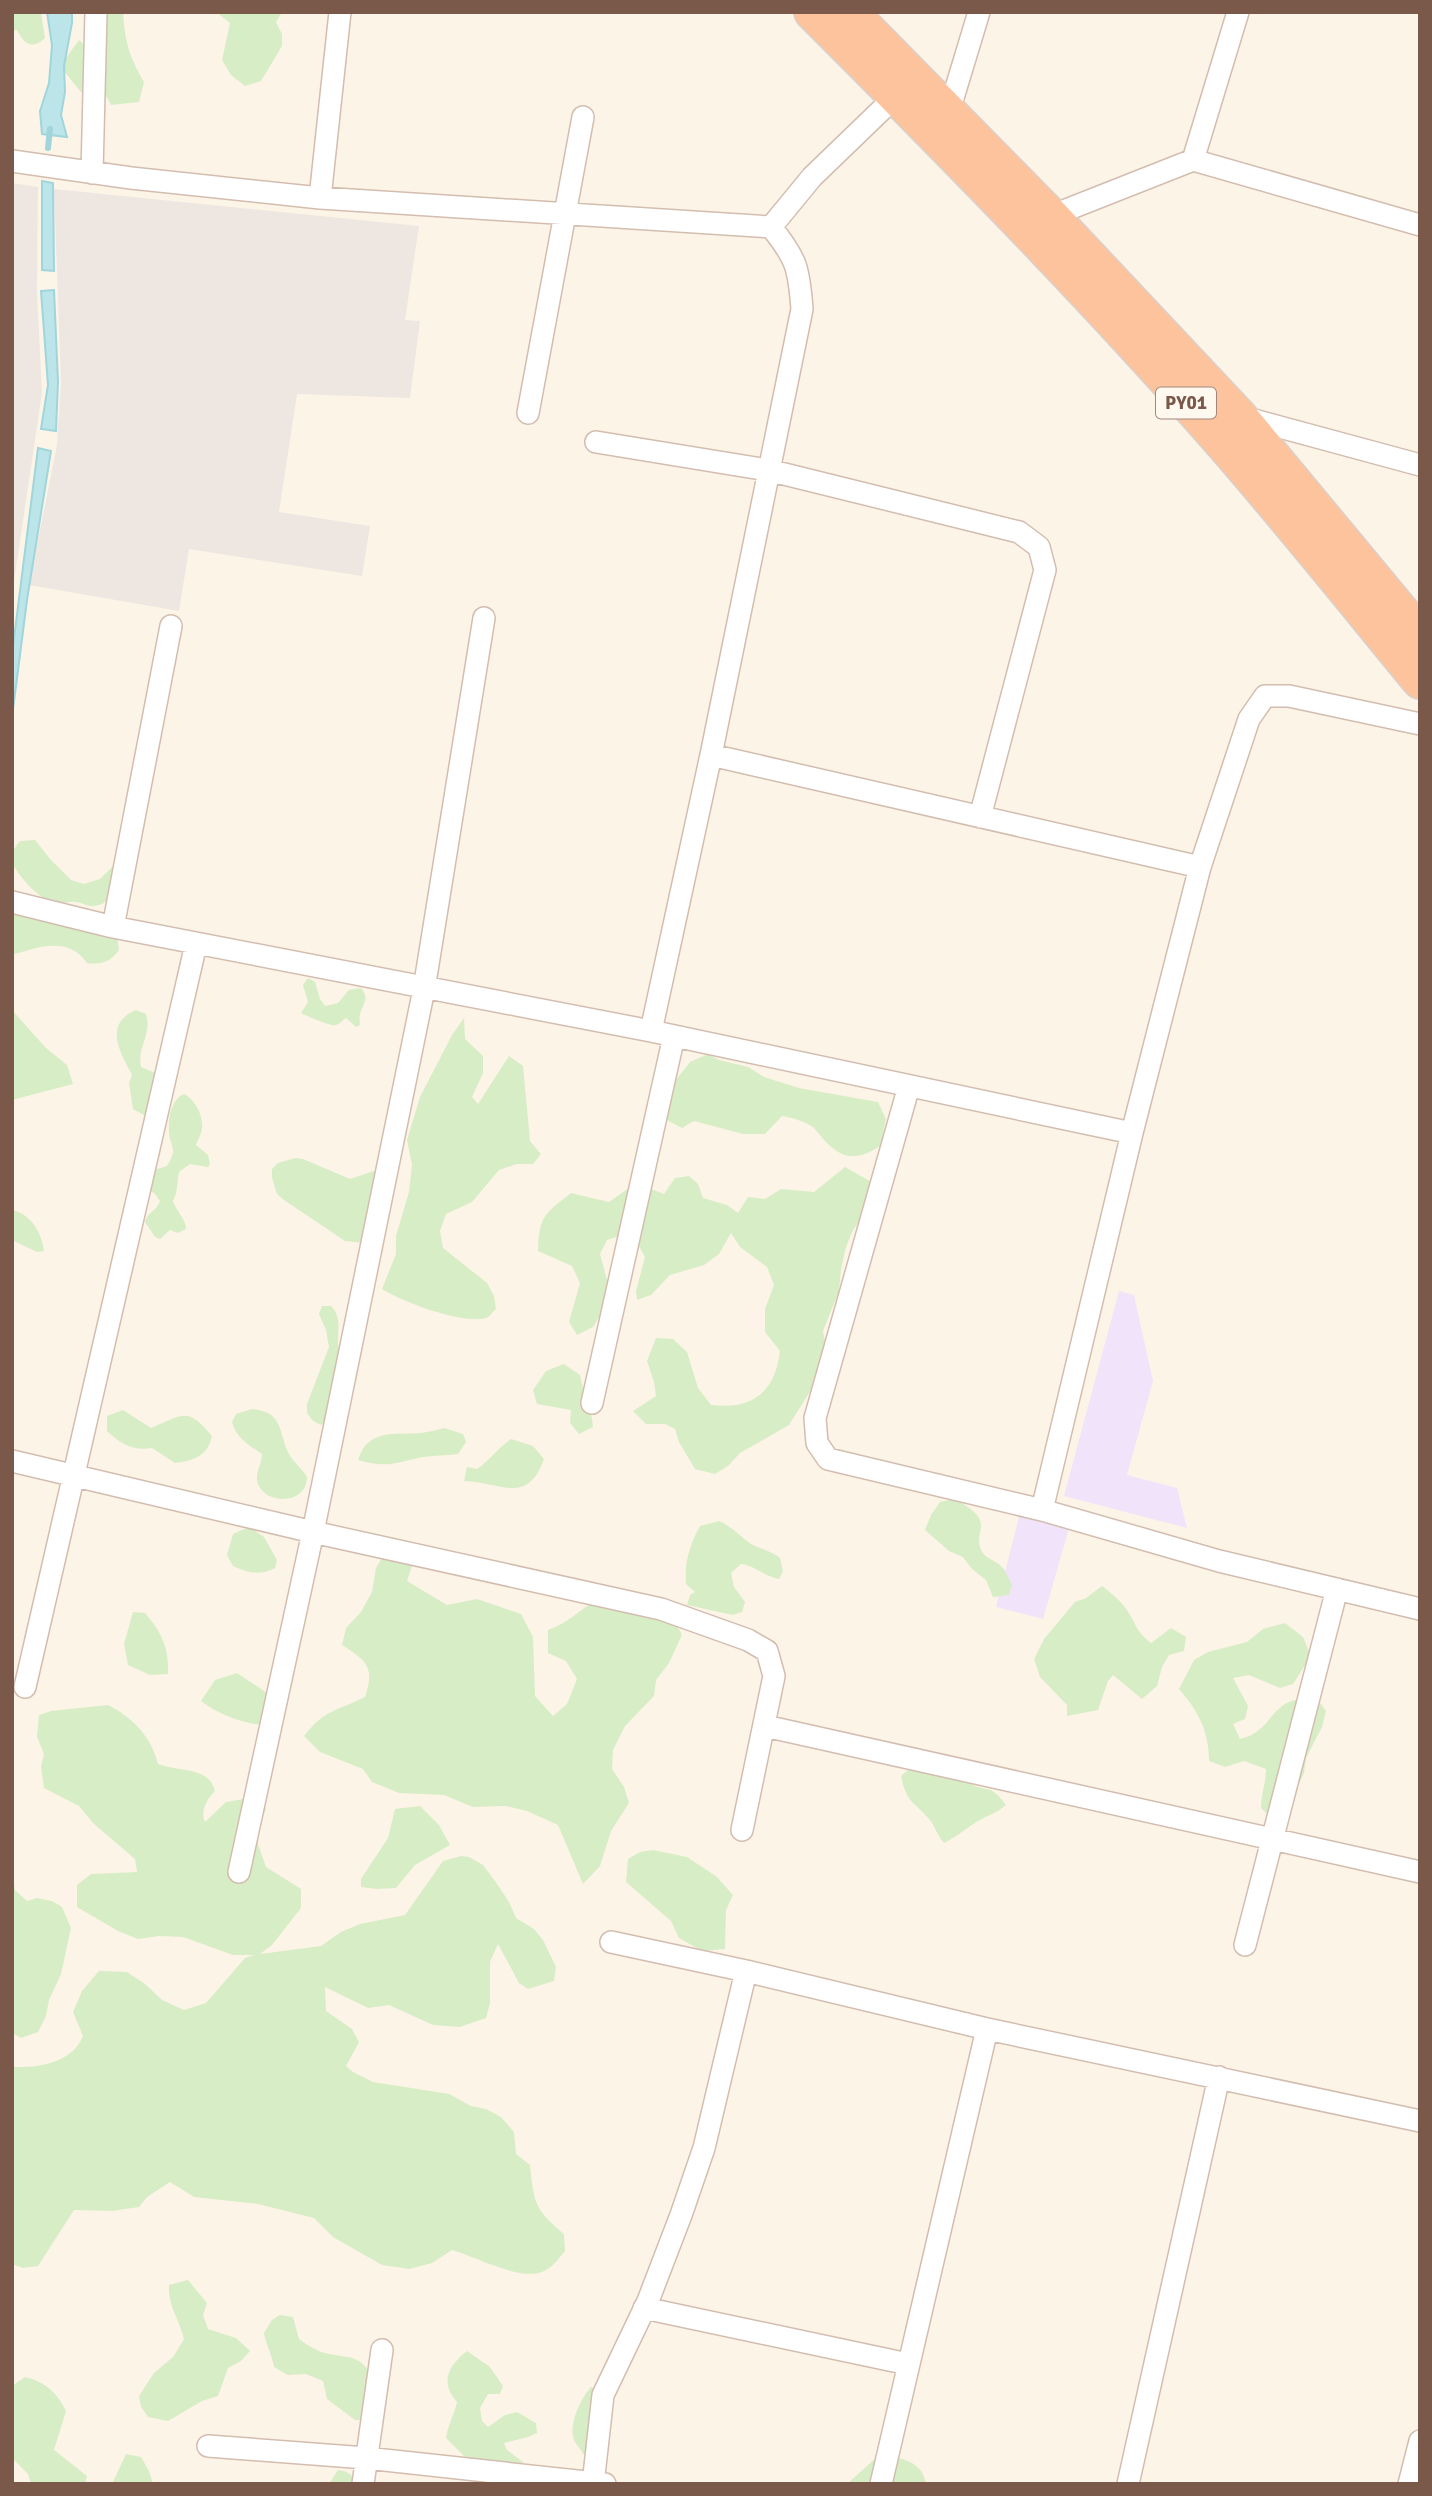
<svg xmlns="http://www.w3.org/2000/svg" width="1432" height="2496" font-family="Signika,sans-serif">
<style>
.industrial{fill:#eee7e1}
.education{fill:#f1e4fa}
.green{fill:#d7edc5}
.water{fill:#bbe5e9;stroke:#a0d5db;stroke-width:2}
.lines{fill:none;stroke-linecap:round;stroke-linejoin:round}
.stream{stroke:#a0d5db;stroke-width:6}
.minor-casing{stroke:#d3bdaf;stroke-width:24}
.trunk-casing{stroke:#dad0cc;stroke-width:38}
.minor{stroke:#fff;stroke-width:21}
.trunk{stroke:#fcc39d;stroke-width:35}
.labels{text-anchor:middle;dominant-baseline:central;stroke-width:7;stroke-linejoin:round;paint-order:stroke}
.shield{fill:#fff8ef;stroke:#a2887c;stroke-width:2}
.shield-label{font-size:19px;font-weight:bold;fill:#7a584a}
</style>
<rect width="100%" height="100%" fill="#fdf4e8"/>
<!-- industrial -->
<path class="industrial" d="M 12,183 L 38,187 L 37,292 L 42,393 L 12,595 Z
M 54,189 L 419,226 L 405,320 L 420,321 L 410,398 L 297,394 L 279,512 L 370,526 L 362,576 L 189,549 L 179,611 L 29,585 L 57,445 L 61,382 Z"/>
<!-- education -->
<path class="education" d="M 1119,1291 L 1134,1295 L 1153,1381 L 1127,1475 L 1177,1488 L 1187,1528 L 1064,1496 Z
M 1020,1513 L 1069,1528 L 1043,1619 L 996,1607 Z"/>
<!-- green -->
<path class="green" d="M 12,12 L 41,12 L 45,38 C 32,50 24,44 17,30 L 12,31 Z
M 103,12 L 123,12 C 125,42 129,56 144,82 L 139,102 L 111,105 L 107,97 L 94,102 L 80,91 L 64,71 L 66,58 L 79,40 L 95,54 Z
M 216,12 L 285,12 L 281,14 L 276,22 L 282,34 L 282,46 L 261,81 L 245,86 L 231,75 L 222,60 L 230,23 Z
M 35,840 L 51,860 L 71,880 L 84,884 L 100,879 L 116,863 C 115,880 115,906 92,906 C 86,906 81,902 75,902 C 68,901 61,905 53,903 C 40,900 15,873 12,861 C 11,852 15,847 20,841 Z
M 12,909 L 65,923 L 80,930 L 117,936 L 119,950 C 110,962 102,965 87,963 C 68,936 39,947 12,955 Z
M 308,978 L 315,982 L 320,999 L 325,1006 L 338,1003 L 349,990 L 361,988 C 370,999 363,1003 360,1014 C 359,1017 360,1021 360,1025 L 356,1027 L 346,1018 C 343,1020 340,1024 336,1025 C 331,1027 307,1016 301,1013 L 308,1002 L 303,985 Z
M 12,1010 L 46,1048 L 67,1065 L 73,1084 L 12,1100 Z
M 136,1010 L 146,1014 C 152,1036 137,1046 141,1067 L 165,1077 L 157,1114 L 144,1115 L 133,1109 L 129,1083 L 132,1075 C 120,1052 103,1024 136,1010 Z
M 464,1018 L 465,1039 L 483,1056 L 483,1073 L 472,1097 L 478,1104 L 509,1056 L 523,1066 L 530,1141 L 541,1154 L 533,1164 L 517,1164 L 499,1170 L 472,1202 L 446,1214 L 440,1231 L 443,1248 L 487,1283 L 494,1296 L 496,1309 C 493,1311 491,1315 488,1317 C 468,1327 400,1301 382,1289 L 396,1254 L 396,1236 L 409,1192 L 412,1165 L 407,1140 L 420,1097 L 452,1035 Z
M 708,1054 L 719,1060 L 748,1067 L 764,1077 L 799,1088 L 878,1102 L 886,1119 L 880,1146 C 858,1160 844,1161 825,1141 C 821,1137 818,1132 814,1128 C 805,1121 793,1118 782,1116 L 765,1134 L 743,1134 L 694,1121 L 682,1128 L 667,1120 L 664,1105 L 672,1085 L 690,1062 Z
M 184,1094 C 195,1099 204,1117 202,1129 C 201,1135 198,1139 196,1145 L 208,1155 L 210,1164 L 208,1167 L 190,1164 L 179,1172 L 176,1194 L 173,1201 C 176,1211 186,1219 186,1229 L 178,1233 L 170,1230 L 160,1239 L 155,1237 L 145,1222 C 147,1212 157,1211 160,1201 L 155,1194 L 148,1189 L 154,1170 L 167,1166 C 170,1161 173,1156 173,1150 C 173,1148 171,1141 170,1139 C 167,1125 169,1100 184,1094 Z
M 295,1158 L 303,1159 L 350,1179 L 374,1171 L 382,1175 L 363,1243 L 345,1241 L 284,1200 L 277,1194 L 272,1178 L 272,1169 L 278,1163 Z
M 845,1167 L 873,1183 L 866,1212 L 853,1230 L 846,1247 L 841,1269 L 839,1291 L 823,1331 L 826,1347 L 823,1361 L 815,1374 L 811,1390 L 789,1425 L 740,1453 L 728,1466 L 715,1474 L 695,1469 L 679,1442 L 675,1429 L 665,1424 L 646,1424 L 633,1411 L 656,1396 L 654,1382 L 647,1361 L 656,1338 L 673,1339 L 687,1352 L 698,1388 L 711,1405 C 753,1410 775,1392 780,1351 L 765,1332 L 765,1309 L 774,1285 L 767,1267 L 740,1247 L 731,1233 L 719,1254 L 704,1265 L 670,1275 L 651,1295 L 637,1300 L 636,1291 L 645,1257 C 632,1234 634,1231 607,1240 L 600,1254 L 609,1287 L 605,1307 L 593,1327 L 577,1335 L 569,1322 L 580,1283 L 572,1266 L 538,1251 C 539,1215 545,1214 571,1193 L 609,1202 L 636,1183 L 664,1194 L 675,1178 L 689,1176 L 698,1184 L 703,1198 L 727,1205 L 738,1213 L 748,1197 L 765,1199 L 781,1189 L 814,1192 Z
M 12,1210 C 31,1214 42,1233 44,1251 L 37,1252 L 12,1240 Z
M 322,1306 L 331,1306 C 345,1320 334,1337 340,1354 L 328,1420 L 321,1425 L 313,1421 L 307,1413 L 307,1404 L 329,1347 L 326,1330 L 319,1314 Z
M 564,1364 L 580,1375 C 583,1393 592,1409 593,1427 L 579,1434 L 570,1423 L 571,1410 L 537,1404 L 533,1390 L 546,1371 Z
M 252,1409 C 284,1411 278,1433 289,1454 C 294,1463 302,1468 307,1477 C 307,1504 268,1505 259,1486 C 253,1475 262,1465 262,1454 C 249,1445 236,1438 232,1422 L 236,1414 Z
M 123,1410 L 151,1428 C 183,1415 187,1406 212,1436 C 208,1456 193,1461 175,1463 L 152,1448 C 132,1451 121,1444 107,1431 L 107,1416 Z
M 444,1428 L 463,1434 L 466,1442 L 458,1454 C 447,1456 435,1455 424,1457 C 395,1462 389,1469 358,1460 C 368,1428 395,1435 421,1433 C 429,1432 436,1430 444,1428 Z
M 511,1439 L 533,1446 L 544,1459 C 527,1506 501,1482 464,1481 L 467,1467 L 477,1469 C 490,1460 498,1448 511,1439 Z
M 955,1499 C 1001,1524 969,1531 983,1553 C 986,1558 996,1561 1001,1566 C 1006,1571 1009,1579 1012,1585 L 1009,1595 L 993,1597 L 986,1580 L 972,1569 L 963,1557 L 949,1551 L 925,1530 L 931,1515 L 940,1502 Z
M 719,1521 C 733,1527 741,1538 753,1545 C 763,1550 771,1551 780,1558 L 783,1571 L 779,1579 C 763,1576 756,1566 741,1564 L 731,1573 L 734,1587 L 745,1602 L 742,1612 L 733,1615 L 687,1605 L 690,1595 L 695,1592 L 686,1584 C 684,1563 690,1544 700,1526 Z
M 249,1527 L 264,1537 L 277,1560 L 275,1568 C 259,1576 249,1573 233,1566 L 227,1555 L 233,1534 Z
M 398,1551 L 412,1566 L 407,1581 L 447,1605 L 477,1599 L 521,1614 L 533,1637 L 535,1696 L 553,1716 L 567,1704 L 577,1679 L 566,1661 L 548,1653 L 548,1630 C 568,1623 580,1610 597,1599 L 675,1621 L 682,1635 L 669,1663 L 656,1680 L 654,1696 L 625,1726 L 613,1750 L 612,1769 L 624,1787 L 629,1803 L 611,1831 L 600,1866 L 583,1884 L 558,1825 L 527,1811 L 506,1806 L 473,1807 L 444,1795 L 399,1793 L 372,1782 L 363,1769 L 320,1752 L 304,1736 C 325,1709 337,1711 365,1697 C 375,1667 367,1661 342,1645 L 346,1628 L 361,1612 L 372,1592 L 376,1568 L 383,1556 Z
M 1102,1586 C 1111,1593 1120,1600 1127,1610 C 1138,1627 1134,1629 1151,1643 L 1171,1628 L 1186,1637 L 1184,1651 L 1169,1655 L 1162,1667 L 1157,1686 L 1142,1699 L 1113,1675 L 1108,1681 L 1098,1710 L 1067,1716 L 1067,1705 L 1040,1677 L 1034,1659 L 1044,1639 L 1075,1602 L 1086,1598 Z
M 133,1612 L 145,1613 C 162,1633 169,1647 168,1674 L 150,1675 L 128,1665 L 124,1644 Z
M 1285,1623 L 1303,1637 L 1311,1656 L 1293,1684 L 1280,1688 L 1249,1675 L 1233,1678 L 1248,1706 L 1245,1719 L 1233,1724 L 1240,1739 C 1277,1731 1268,1692 1318,1700 L 1326,1711 L 1322,1727 L 1306,1758 L 1304,1773 L 1290,1804 L 1269,1816 L 1261,1808 C 1261,1794 1266,1783 1266,1769 L 1244,1761 L 1225,1767 L 1209,1761 C 1209,1731 1198,1711 1179,1689 L 1194,1660 L 1208,1652 L 1247,1642 L 1263,1629 Z
M 237,1673 L 267,1693 L 275,1708 L 261,1725 C 239,1722 218,1714 201,1701 L 215,1680 Z
M 108,1705 C 133,1718 151,1736 158,1764 C 178,1772 209,1766 215,1791 C 207,1799 200,1811 205,1822 L 226,1802 L 255,1797 L 266,1809 L 257,1830 L 258,1844 L 266,1867 L 301,1889 L 301,1908 L 272,1945 L 260,1954 L 321,1946 L 341,1932 L 360,1924 L 405,1915 L 443,1861 L 461,1856 L 469,1857 L 483,1865 L 495,1881 L 509,1902 L 516,1918 L 534,1929 L 543,1940 L 556,1967 L 554,1981 L 528,1989 L 519,1983 L 498,1944 L 490,1962 L 490,2003 L 486,2018 L 460,2027 L 433,2025 L 389,2005 L 368,2008 L 325,1987 L 326,2011 L 352,2029 L 359,2042 L 346,2066 L 353,2072 L 373,2082 L 449,2094 L 471,2106 L 486,2109 L 501,2117 L 514,2132 L 516,2154 L 530,2165 C 534,2203 534,2209 564,2234 L 565,2251 C 559,2258 554,2266 546,2270 C 524,2284 475,2256 452,2250 L 432,2263 L 409,2269 L 382,2265 L 333,2237 L 314,2218 L 258,2204 L 194,2197 L 170,2182 L 147,2197 L 139,2207 L 112,2211 L 74,2210 L 38,2266 L 23,2268 L 12,2264 L 12,2067 C 39,2068 72,2063 83,2036 L 73,2012 L 82,1991 L 99,1971 L 127,1972 L 145,1984 L 162,2000 L 184,2010 L 206,2003 L 245,1958 L 254,1955 L 233,1955 L 183,1937 L 159,1936 L 138,1939 L 118,1931 L 77,1907 L 77,1885 L 91,1874 L 137,1872 L 135,1859 L 94,1824 L 79,1806 L 44,1788 L 41,1767 L 44,1754 L 37,1737 L 39,1715 L 51,1711 Z
M 931,1757 C 944,1766 956,1776 969,1783 C 989,1794 989,1782 1006,1805 C 996,1814 985,1816 975,1823 C 964,1830 956,1837 944,1843 C 937,1835 935,1826 929,1819 C 913,1800 907,1804 901,1776 L 909,1769 Z
M 420,1806 L 439,1825 L 450,1845 L 415,1865 L 396,1888 L 377,1889 L 361,1887 L 361,1879 L 388,1838 L 395,1809 Z
M 653,1850 L 687,1857 L 717,1877 L 733,1895 L 726,1910 L 725,1949 L 702,1951 L 679,1938 L 671,1921 L 626,1882 L 628,1859 L 640,1852 Z
M 12,1872 L 15,1890 L 27,1901 L 37,1898 L 52,1901 L 62,1907 L 71,1928 L 61,1974 L 49,2000 L 46,2016 L 38,2032 L 21,2038 L 12,2033 Z
M 188,2280 L 207,2303 L 203,2315 L 208,2329 L 236,2338 L 250,2351 L 241,2361 L 228,2368 L 218,2396 L 202,2401 L 168,2421 L 148,2417 L 141,2407 L 139,2396 L 154,2373 L 173,2357 L 184,2339 C 179,2318 168,2307 169,2285 Z
M 280,2315 L 293,2317 L 299,2339 C 305,2343 312,2348 319,2351 C 341,2360 362,2350 372,2379 L 365,2392 L 373,2402 L 367,2420 L 355,2420 L 327,2399 L 323,2381 L 306,2374 L 288,2375 L 274,2367 C 272,2355 266,2345 264,2333 L 272,2320 Z
M 467,2351 L 490,2367 L 503,2386 L 500,2394 L 488,2394 L 480,2408 L 482,2421 L 488,2427 L 505,2415 L 517,2412 L 536,2423 L 537,2433 L 528,2437 L 504,2443 L 507,2450 L 523,2462 L 524,2470 L 467,2459 L 446,2438 C 448,2425 454,2415 457,2402 C 439,2382 449,2365 467,2351 Z
M 25,2377 C 45,2382 57,2392 66,2411 L 54,2450 L 87,2476 L 85,2484 L 31,2484 L 28,2474 L 12,2458 L 12,2386 Z
M 591,2387 L 600,2390 L 592,2455 L 583,2454 C 581,2449 576,2445 574,2440 C 568,2425 581,2398 591,2387 Z
M 126,2454 L 141,2457 L 149,2471 L 153,2484 L 112,2484 Z
M 879,2455 C 900,2457 923,2461 926,2484 L 847,2484 Z
M 338,2470 C 347,2471 354,2475 357,2484 L 329,2484 Z"/>
<!-- water -->
<path class="water" d="M 47,12 L 72,12 L 72,23 L 64,66 L 65,92 L 61,115 L 67,137 L 42,134 L 40,111 L 49,83 L 52,45 Z
M 42,181 L 53,183 L 54,271 L 42,270 Z
M 54,290 L 58,382 L 56,431 L 41,429 L 48,385 L 41,291 Z
M 38,448 L 51,451 L 27,600 L 12,717 L 12,654 Z"/>
<g class="lines">
<!-- stream -->
<path class="stream" d="M 48,148 L 50,129"/>
<!-- minor casing -->
<g class="minor-casing">
<path id="minor" d="M 946,121 L 979,12
M 1193,160 L 1238,12
M 12,161 L 131,178 L 320,198 L 771,227 C 797,259 799,269 802,309 L 711,755 L 651,1031
M 92,173 L 96,12
M 320,198 L 340,12
M 1051,216 L 1193,160 L 1420,225
M 771,227 L 812,177 L 896,96
M 528,413 L 583,117
M 1243,417 L 1420,465
M 596,442 L 768,470 L 1019,532 L 1039,547 L 1045,570 L 980,817
M 1420,724 L 1289,696 L 1265,696 L 1249,719 L 1200,867 L 1132,1133 L 1042,1510 L 1219,1561 L 1420,1609
M 711,755 L 1200,867
M 12,902 L 113,927 L 651,1031 L 1132,1133
M 113,927 L 171,626
M 909,1086 L 815,1418 L 817,1443 L 828,1459 L 1042,1510
M 592,1403 L 674,1036
M 12,1461 L 313,1532 L 661,1609 L 748,1640 L 767,1651 L 774,1676 L 742,1830
M 25,1687 L 196,944
M 765,1726 L 1420,1872
M 239,1872 L 313,1532 L 424,989 L 484,618
M 611,1942 L 746,1971 L 987,2029 L 1420,2121
M 1245,1945 L 1337,1589
M 644,2308 L 908,2364
M 208,2446 L 366,2458 L 605,2484
M 363,2484 L 382,2350
M 593,2484 L 603,2395 L 648,2301 L 681,2215 L 704,2148 L 746,1971
M 881,2484 L 987,2029
M 1128,2484 L 1219,2077
M 1409,2484 L 1420,2441"/>
</g>
<!-- trunk casing -->
<g class="trunk-casing">
<path id="trunk" d="M 812,12 C 953,153 1093,295 1224,445 C 1291,522 1355,602 1420,681
M 850,12 L 1051,216 L 1239,416 L 1420,634"/>
</g>
<!-- minor -->
<use href="#minor" class="minor"/>
<!-- trunk -->
<use href="#trunk" class="trunk"/>
</g>
<g class="labels">
<!-- shield labels -->
<rect class="shield" x="1156" y="387.5" width="60" height="31" rx="5"/>
<g class="shield-label">
<text x="1186" y="403">PY01</text>
</g>
</g>
<!-- border -->
<rect width="1432" height="2496" fill="none" stroke="#7a584a" stroke-width="28"/>
</svg>
